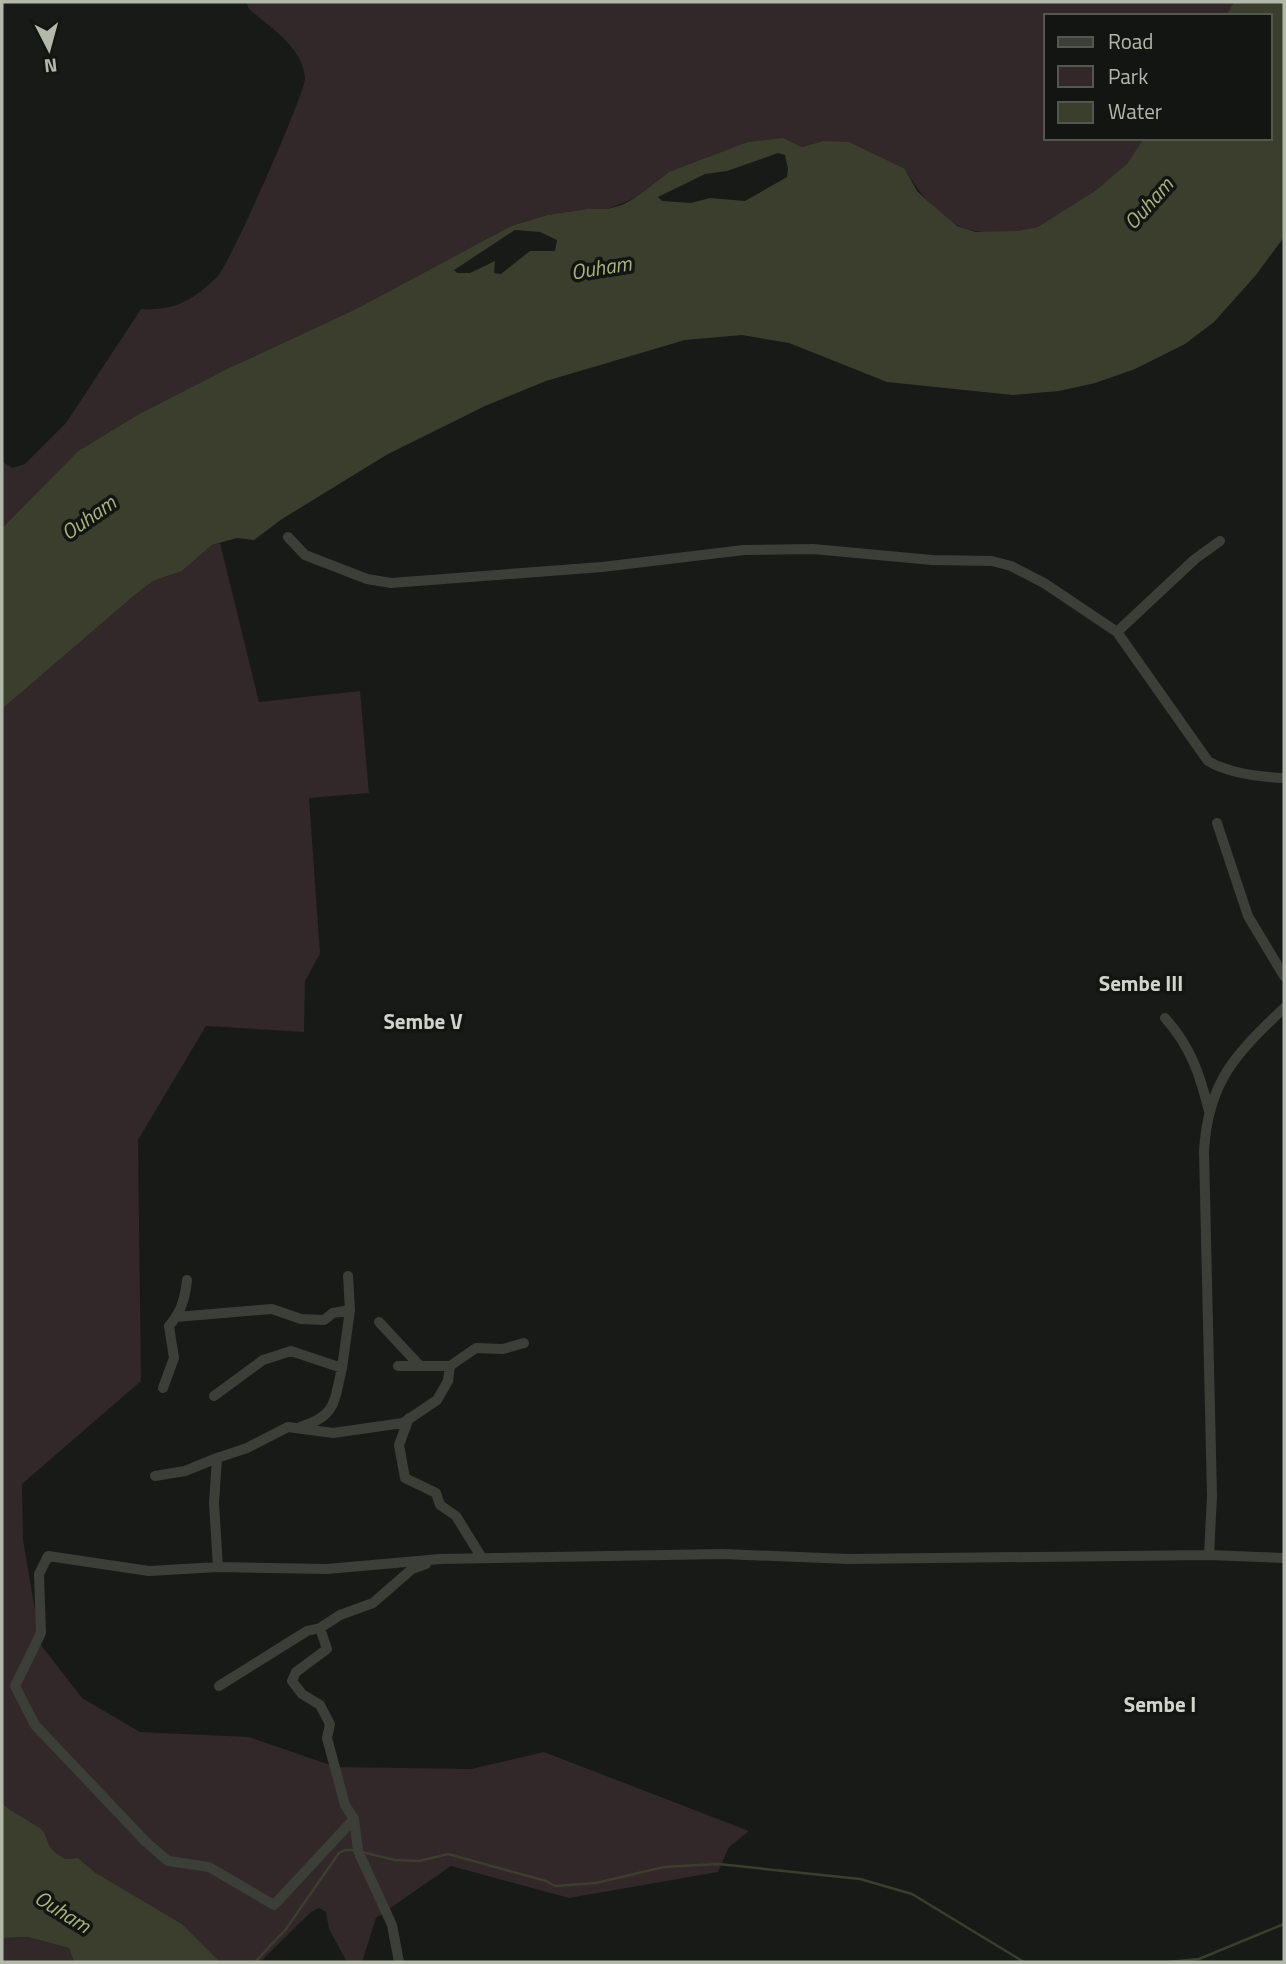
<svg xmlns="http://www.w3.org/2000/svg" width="1286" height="1964" font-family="'Titillium Web',sans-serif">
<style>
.green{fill:#322729}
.water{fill:#3b3e2d;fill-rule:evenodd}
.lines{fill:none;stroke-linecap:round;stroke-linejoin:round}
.stream{stroke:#3b3e2d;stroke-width:2.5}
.street{stroke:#3b3f38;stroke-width:10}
.labels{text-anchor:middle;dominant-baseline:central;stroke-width:7;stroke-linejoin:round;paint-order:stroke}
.water-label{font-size:21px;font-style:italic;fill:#a9b481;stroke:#131512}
.neighbourhood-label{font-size:21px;font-weight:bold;fill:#d0d5cb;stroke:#131512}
</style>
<rect width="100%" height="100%" fill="#181a17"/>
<!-- green -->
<path class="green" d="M 246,2 L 1234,2 L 1226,16 L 1046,16 L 1046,138 L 1144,138 C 1138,147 1133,157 1126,165 C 1107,184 1062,216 1038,227 C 1020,235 977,235 959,226 C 937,216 916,189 905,169 L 823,141 L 802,147 L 783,138 L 669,172 L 635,198 L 608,209 L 587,209 L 547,215 L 511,226 L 356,309 L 229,368 L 139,414 L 78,451 L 2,528 L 2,461 L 12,468 L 25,464 L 66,423 L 141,309 C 175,311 193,300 217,277 C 229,266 305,94 305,78 C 303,47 269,27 249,9 Z
M 220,543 L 259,702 L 360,691 L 369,793 L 309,798 L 320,954 L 305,981 L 304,1032 L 206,1026 L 138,1140 L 141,1381 L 22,1484 L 23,1540 L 41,1645 L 82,1698 L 140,1732 L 249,1737 L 336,1767 L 471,1769 L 544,1752 L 749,1831 L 729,1847 L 718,1872 L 569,1898 L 451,1866 L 376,1918 L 362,1962 L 347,1962 L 329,1929 L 326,1912 L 319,1908 L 311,1912 L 260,1962 L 220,1962 L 182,1924 L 96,1873 L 78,1858 L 65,1859 L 56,1853 L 50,1847 L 44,1832 L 40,1828 L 9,1809 L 4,1805 L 2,1794 L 2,709 L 136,594 L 153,581 L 182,571 L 212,545 Z
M 28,1937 L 69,1948 L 74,1962 L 2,1962 L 2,1938 Z"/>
<!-- water -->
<path class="water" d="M 1234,2 L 1284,2 L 1284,237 L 1256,275 L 1214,322 L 1185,344 L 1135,369 L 1095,383 L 1059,391 L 1013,395 L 887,382 L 789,343 L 742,335 L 685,340 L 546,381 L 485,406 L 388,454 L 282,519 L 254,540 L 237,538 L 212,545 L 182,571 L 153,581 L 136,594 L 2,709 L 2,528 L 78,451 L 139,414 L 229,368 L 356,309 L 511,226 L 547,215 L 587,209 L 608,209 L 622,205 L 635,198 L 669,172 L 748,142 L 783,138 L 802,147 L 823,141 L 849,142 L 905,169 L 917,191 L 931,204 L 957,226 L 976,232 L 1019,231 L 1038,227 L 1095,191 L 1127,164 L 1144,138 L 1270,138 L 1270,16 L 1226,16 ZM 778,153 L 785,155 L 788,169 L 787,177 L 745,201 L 710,198 L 691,203 L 662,201 L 658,197 L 705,174 L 727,171 ZM 515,230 L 540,232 L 557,240 L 555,251 L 530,251 L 501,274 L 494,273 L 495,261 L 470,273 L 457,273 L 454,270 Z
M 2,1794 L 4,1805 L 9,1809 L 40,1828 L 44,1832 L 50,1847 L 56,1853 L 65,1859 L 78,1858 L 96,1873 L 182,1924 L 220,1962 L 74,1962 L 69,1948 L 28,1937 L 2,1938 Z"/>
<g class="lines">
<!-- stream -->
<path class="stream" d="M 362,1852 L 395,1860 L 419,1861 L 448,1854 L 546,1881 L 555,1886 L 596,1883 L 664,1867 L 718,1864 L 860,1879 L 912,1894 L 1024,1962
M 255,1962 L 286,1929 L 339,1853 L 345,1850 L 355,1850
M 1168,1962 L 1199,1959 L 1284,1924"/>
<!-- street -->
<path class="street" d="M 288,537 L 305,555 L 367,579 L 391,583 L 602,567 L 744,550 L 813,549 L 932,560 L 992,561 L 1011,566 L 1044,583 L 1117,632 L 1208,761 C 1230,774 1259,777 1284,778
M 1117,632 L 1195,559 L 1220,541
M 1217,823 L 1248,916 L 1284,976
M 1165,1018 C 1191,1047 1200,1075 1209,1111
M 176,1317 L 272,1309 L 301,1319 L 324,1320 L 333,1313 L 350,1310
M 379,1322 L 420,1366
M 398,1366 L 450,1366
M 342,1368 L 350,1310 L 348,1276
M 163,1388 L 174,1358 L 169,1326 C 181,1312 185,1299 187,1280
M 214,1396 L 263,1360 L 291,1351 L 342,1368 C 334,1401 337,1416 300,1427
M 409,1418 L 399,1445 L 405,1478 L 436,1493 L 440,1505 L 456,1516 L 482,1558
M 217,1458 L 214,1503 L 218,1567
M 155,1476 L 185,1471 L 217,1458 L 247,1448 L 288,1427 L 333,1433 L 403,1423 L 437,1400 L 448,1381 L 450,1366 L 476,1348 L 503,1349 L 524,1343
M 1209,1555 L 1212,1496 L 1204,1151 C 1208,1081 1236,1054 1284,1008
M 320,1628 L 327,1649 L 296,1672 L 292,1681 L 302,1694 L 320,1705 L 330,1724 L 327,1738 L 345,1805 L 354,1819
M 219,1686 L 307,1631 L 320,1628 L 340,1615 L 373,1603 L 412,1569 L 426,1564
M 399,1962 L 392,1925 L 358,1851 L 354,1819 L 274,1905 L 209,1867 L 168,1861 L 146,1842 L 35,1725 L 15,1686 L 41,1633 L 39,1574 L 48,1556 L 149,1571 L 218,1567 L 327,1569 L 440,1559 L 723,1554 L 848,1559 L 1209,1555 L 1284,1558"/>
</g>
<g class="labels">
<!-- water labels -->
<g class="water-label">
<text transform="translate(1148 203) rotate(-48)">Ouham</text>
<text transform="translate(601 267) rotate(-9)">Ouham</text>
<text transform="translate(88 517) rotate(-35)">Ouham</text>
<text transform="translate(63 1911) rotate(32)">Ouham</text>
</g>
<!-- neighbourhood labels -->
<g class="neighbourhood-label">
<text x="1141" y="983">Sembe III</text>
<text x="423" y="1021">Sembe V</text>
<text x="1160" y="1704">Sembe I</text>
</g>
</g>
<!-- border -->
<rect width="1286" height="1964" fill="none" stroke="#b2b9aa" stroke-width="7"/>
<!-- legend -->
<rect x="1044" y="14" width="228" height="126" fill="#131512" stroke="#53574f" stroke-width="2"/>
<rect x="1058" y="37" width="35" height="10" fill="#3b3f38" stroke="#53574f" stroke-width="2"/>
<text x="1108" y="49" font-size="21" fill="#b2b9aa">Road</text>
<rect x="1058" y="66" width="35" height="21" fill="#322729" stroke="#53574f" stroke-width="2"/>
<text x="1108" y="84" font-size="21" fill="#b2b9aa">Park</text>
<rect x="1058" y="102" width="35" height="21" fill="#3b3e2d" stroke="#53574f" stroke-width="2"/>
<text x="1108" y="119" font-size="21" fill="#b2b9aa">Water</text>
<!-- north arrow -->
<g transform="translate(49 49) rotate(174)" stroke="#131512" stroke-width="5" paint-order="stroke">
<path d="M0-5L12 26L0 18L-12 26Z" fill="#b2b9aa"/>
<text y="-10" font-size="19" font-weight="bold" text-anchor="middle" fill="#b2b9aa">N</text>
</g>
</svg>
